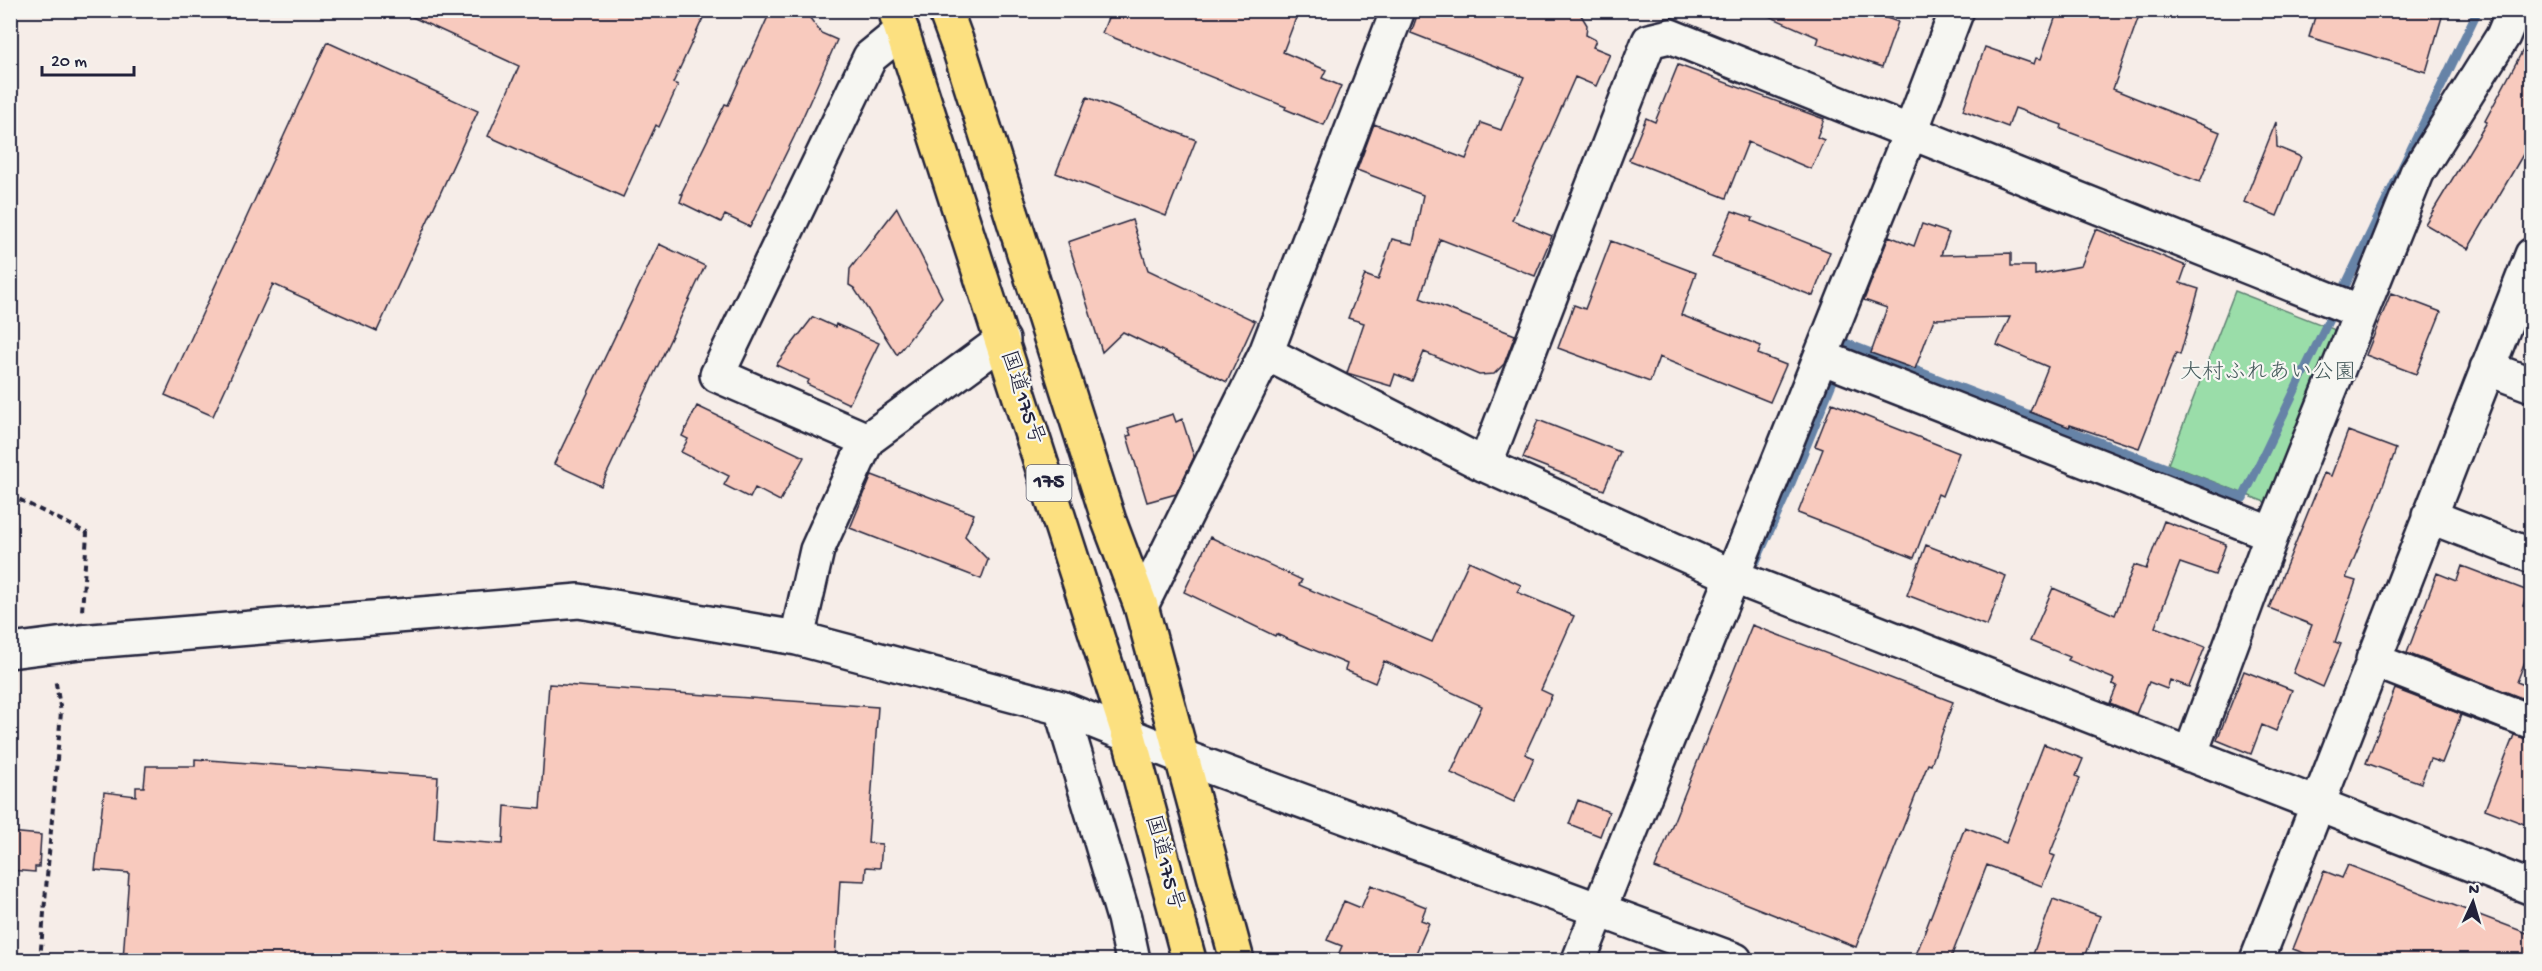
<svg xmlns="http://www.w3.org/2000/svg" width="2542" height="971" font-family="'Gochi Hand','Klee One',sans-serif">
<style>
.green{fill:#9adda9;stroke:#5e8072;stroke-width:1.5}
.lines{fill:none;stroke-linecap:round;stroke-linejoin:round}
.stream{stroke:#6683a7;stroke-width:9}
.building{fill:#f8cabe;stroke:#22223b;stroke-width:1.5}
.minor-casing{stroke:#22223b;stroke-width:38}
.highway-casing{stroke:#22223b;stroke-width:38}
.path{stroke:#22223b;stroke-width:4;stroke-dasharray:6 4.5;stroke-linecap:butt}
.minor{stroke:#f6f6f2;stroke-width:33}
.highway{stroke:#fce080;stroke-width:33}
.labels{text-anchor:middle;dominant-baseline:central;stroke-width:4.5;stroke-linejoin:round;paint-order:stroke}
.shield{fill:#f6f6f2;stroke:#626272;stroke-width:1.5}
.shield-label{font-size:21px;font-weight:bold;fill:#22223b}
.park-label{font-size:22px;fill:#465a5c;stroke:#f6f6f2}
.street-label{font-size:22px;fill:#22223b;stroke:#f6f6f2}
</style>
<rect width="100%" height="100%" fill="#f6ede8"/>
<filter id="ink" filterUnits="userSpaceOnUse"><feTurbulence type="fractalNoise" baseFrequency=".0167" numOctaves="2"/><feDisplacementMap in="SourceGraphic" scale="12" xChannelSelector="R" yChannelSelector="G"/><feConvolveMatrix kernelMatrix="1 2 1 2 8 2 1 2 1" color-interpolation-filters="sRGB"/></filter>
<g filter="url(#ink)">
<!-- green -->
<path class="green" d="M 2235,291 L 2333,329 L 2344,348 L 2280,508 L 2168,464 Z"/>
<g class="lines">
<!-- stream -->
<path class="stream" d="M 1756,561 L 1787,493 L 1848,344 L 2243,498 L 2478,10"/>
</g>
<!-- building -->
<path class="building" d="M 397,10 L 688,10 L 703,18 L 673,83 L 678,85 L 659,127 L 656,125 L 623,197 L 488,136 L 519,66 Z
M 771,10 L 789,18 L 804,10 L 821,33 L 837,40 L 794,137 L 750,227 L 725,215 L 721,222 L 680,202 L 683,194 L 681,194 L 725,104 L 728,105 Z
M 1111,10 L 1299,10 L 1283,52 L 1326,70 L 1322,78 L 1341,86 L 1324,125 L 1285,109 L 1286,107 L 1102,33 Z
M 1419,10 L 1578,10 L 1587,25 L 1586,35 L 1596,40 L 1593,47 L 1610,54 L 1596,86 L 1575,77 L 1512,220 L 1552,236 L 1535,276 L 1440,239 L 1420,298 L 1515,335 L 1504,364 L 1494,374 L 1479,375 L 1424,352 L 1412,381 L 1395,374 L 1391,386 L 1347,373 L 1364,323 L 1348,318 L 1365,275 L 1378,280 L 1392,239 L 1413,244 L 1423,195 L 1357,170 L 1374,124 L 1466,159 L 1481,123 L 1501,130 L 1524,77 L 1411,33 Z
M 1755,10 L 1864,10 L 1898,22 L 1882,67 L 1817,44 L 1819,38 Z
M 2058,10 L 2141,10 L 2113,89 L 2220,132 L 2200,182 L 2061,129 L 2062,125 L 2015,108 L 2008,127 L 1963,110 L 1985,47 L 2034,64 L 2036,58 L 2041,59 Z
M 2317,10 L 2444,10 L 2426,72 L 2309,37 Z
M 2532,33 L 2532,139 L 2468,249 L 2425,224 L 2487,122 L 2485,121 Z
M 327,42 L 478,111 L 377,331 L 273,284 L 213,416 L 165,395 Z
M 1678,65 L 1824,119 L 1817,137 L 1824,140 L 1811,169 L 1748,142 L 1726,198 L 1629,160 L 1646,118 L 1655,122 Z
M 1087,97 L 1196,140 L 1166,216 L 1056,173 Z
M 2276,122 L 2277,147 L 2301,157 L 2277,216 L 2244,202 Z
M 897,208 L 942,297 L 897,355 L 854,288 L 849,285 L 850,269 Z
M 1732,211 L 1753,218 L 1752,221 L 1830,252 L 1813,296 L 1712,257 Z
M 1132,220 L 1148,270 L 1255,321 L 1227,382 L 1123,332 L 1102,352 L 1068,242 Z
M 1922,224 L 1949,233 L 1941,255 L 2011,253 L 2011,266 L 2035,266 L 2035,275 L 2081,266 L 2096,229 L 2186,266 L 2180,283 L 2199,289 L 2180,355 L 2176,353 L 2139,448 L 2070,425 L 2069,427 L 2030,412 L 2048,367 L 1997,345 L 2010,317 L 1934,319 L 1915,369 L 1871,353 L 1887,308 L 1864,300 L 1889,236 L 1914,246 Z
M 1611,241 L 1696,273 L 1681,315 L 1761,346 L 1758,354 L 1786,365 L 1770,402 L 1659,357 L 1650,382 L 1558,348 L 1574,305 L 1585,309 Z
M 659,244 L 705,266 L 601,486 L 554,464 Z
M 2391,293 L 2441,312 L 2416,374 L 2366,355 Z
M 813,317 L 835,327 L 836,324 L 879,343 L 849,404 L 807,384 L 809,380 L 776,365 Z
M 1832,403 L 1959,453 L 1942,496 L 1938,494 L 1914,558 L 1798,513 L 1823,449 L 1815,446 Z
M 697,406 L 804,457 L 780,501 L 755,488 L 750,498 L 724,485 L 729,476 L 681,452 L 688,439 L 682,436 Z
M 1173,414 L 1176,422 L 1182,419 L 1194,457 L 1176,494 L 1147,502 L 1127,436 L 1131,435 L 1128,428 Z
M 1538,420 L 1620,452 L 1604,490 L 1523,458 Z
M 2348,431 L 2396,449 L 2375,508 L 2346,578 L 2356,581 L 2335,642 L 2341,644 L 2323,687 L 2293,673 L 2312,625 L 2269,608 L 2324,473 L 2331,476 Z
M 872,475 L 974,514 L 965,536 L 988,560 L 981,579 L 850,528 Z
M 2164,521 L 2226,544 L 2215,575 L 2180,563 L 2155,627 L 2205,647 L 2189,687 L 2170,680 L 2167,689 L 2149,682 L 2136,714 L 2110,703 L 2117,686 L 2112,684 L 2114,679 L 2068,660 L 2070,657 L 2030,641 L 2053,588 L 2115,615 L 2134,565 L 2146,569 Z
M 1210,537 L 1302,580 L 1299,585 L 1432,642 L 1469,561 L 1521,585 L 1517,592 L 1574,616 L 1541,690 L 1552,695 L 1525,754 L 1534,758 L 1514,802 L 1451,773 L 1482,706 L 1384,661 L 1375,683 L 1345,670 L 1347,664 L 1276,634 L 1275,636 L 1184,592 Z
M 1926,545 L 2006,576 L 1987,626 L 1907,595 Z
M 2462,566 L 2528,591 L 2523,606 L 2532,609 L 2532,643 L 2517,682 L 2532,688 L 2532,702 L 2407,653 L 2437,573 L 2457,581 Z
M 1752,625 L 1953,702 L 1931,765 L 1928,764 L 1856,947 L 1655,868 Z
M 2244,671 L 2292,690 L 2276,731 L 2262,725 L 2251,754 L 2217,740 Z
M 549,684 L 878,707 L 868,843 L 882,844 L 880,868 L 866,867 L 865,881 L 840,880 L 835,960 L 123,960 L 129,873 L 95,870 L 104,792 L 136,796 L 136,787 L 144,787 L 146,766 L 195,766 L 195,759 L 438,777 L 434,839 L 503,844 L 505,806 L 540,809 Z
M 2395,689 L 2505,731 L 2461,715 L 2442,763 L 2430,759 L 2421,783 L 2366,763 Z
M 2514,735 L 2532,740 L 2532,827 L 2485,809 Z
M 2044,744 L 2083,759 L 2076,776 L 2080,778 L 2050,854 L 2055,856 L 2042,886 L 1987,865 L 1950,960 L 1914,960 L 1965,827 L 2006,843 Z
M 1578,800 L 1609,812 L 1600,836 L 1569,824 Z
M 10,832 L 41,835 L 39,867 L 35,867 L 35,872 L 10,870 Z
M 2348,865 L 2532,935 L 2532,960 L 2322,960 L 2293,949 L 2324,871 L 2342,878 Z
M 1371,885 L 1426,907 L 1421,920 L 1429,923 L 1413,960 L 1336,960 L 1342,946 L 1327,940 L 1344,901 L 1361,908 Z
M 2053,899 L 2100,916 L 2084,960 L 2031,960 Z"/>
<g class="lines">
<!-- minor casing -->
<g class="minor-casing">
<path id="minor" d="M 1266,353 L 1485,465 L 1732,576 L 2532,888
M 1821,357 L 2272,534
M 2487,368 L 2532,385
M 867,440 L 717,375 L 870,57 L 902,31
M 1485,465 L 1649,41 L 1670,36 L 2361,312
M 2429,516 L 2532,556
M 1141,606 L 1266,353 L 1398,10
M 797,638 L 817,550 L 867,440 L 1003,340
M 10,651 L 80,642 L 579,601 L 797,638 L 1061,708 L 1183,757 L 1735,960
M 2373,660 L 2532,722
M 1061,708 L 1124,918 L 1133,960
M 2190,755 L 2272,534 L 2417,173 L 2503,36 L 2514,10
M 1579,960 L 1911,131 L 1957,10
M 2257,960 L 2532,255"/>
</g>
<!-- highway casing -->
<g class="highway-casing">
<path id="highway" d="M 895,10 L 1129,736 L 1189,960
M 945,10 L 959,48 L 1109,521 L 1141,606 L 1237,960"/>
</g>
<!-- path -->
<path class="path" d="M 10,495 L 87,533 L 82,612
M 40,960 L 61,712 L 55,678"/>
<!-- minor -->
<use href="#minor" class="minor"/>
<!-- highway -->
<use href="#highway" class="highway"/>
</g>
</g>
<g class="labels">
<!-- shield labels -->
<rect class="shield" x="1026.5" y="465" width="45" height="36" rx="4.5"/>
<g class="shield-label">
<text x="1049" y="483">175</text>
</g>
<!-- park labels -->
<g class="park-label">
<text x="2268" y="374">大村ふれあい公園</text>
</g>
<!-- street labels -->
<g class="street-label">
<text transform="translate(1021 398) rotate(72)">国道175号</text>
<text transform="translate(1163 863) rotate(75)">国道175号</text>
</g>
</g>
<!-- margin -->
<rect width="2542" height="971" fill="none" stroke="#f6f6f2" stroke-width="36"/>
<rect x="18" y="18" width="2506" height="935" fill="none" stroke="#22223b" stroke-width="2" filter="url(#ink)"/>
<!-- north arrow -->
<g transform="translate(2473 902) rotate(4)" stroke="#f6f6f2" stroke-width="4.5" paint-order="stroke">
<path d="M0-4.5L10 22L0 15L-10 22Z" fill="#22223b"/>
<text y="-9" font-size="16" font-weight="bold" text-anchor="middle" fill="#22223b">N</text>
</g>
<!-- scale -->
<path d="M42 66v9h92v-9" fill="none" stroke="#22223b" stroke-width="3"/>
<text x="51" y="66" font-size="18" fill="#22223b" stroke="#f6f6f2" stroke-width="4.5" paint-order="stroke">20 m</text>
</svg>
